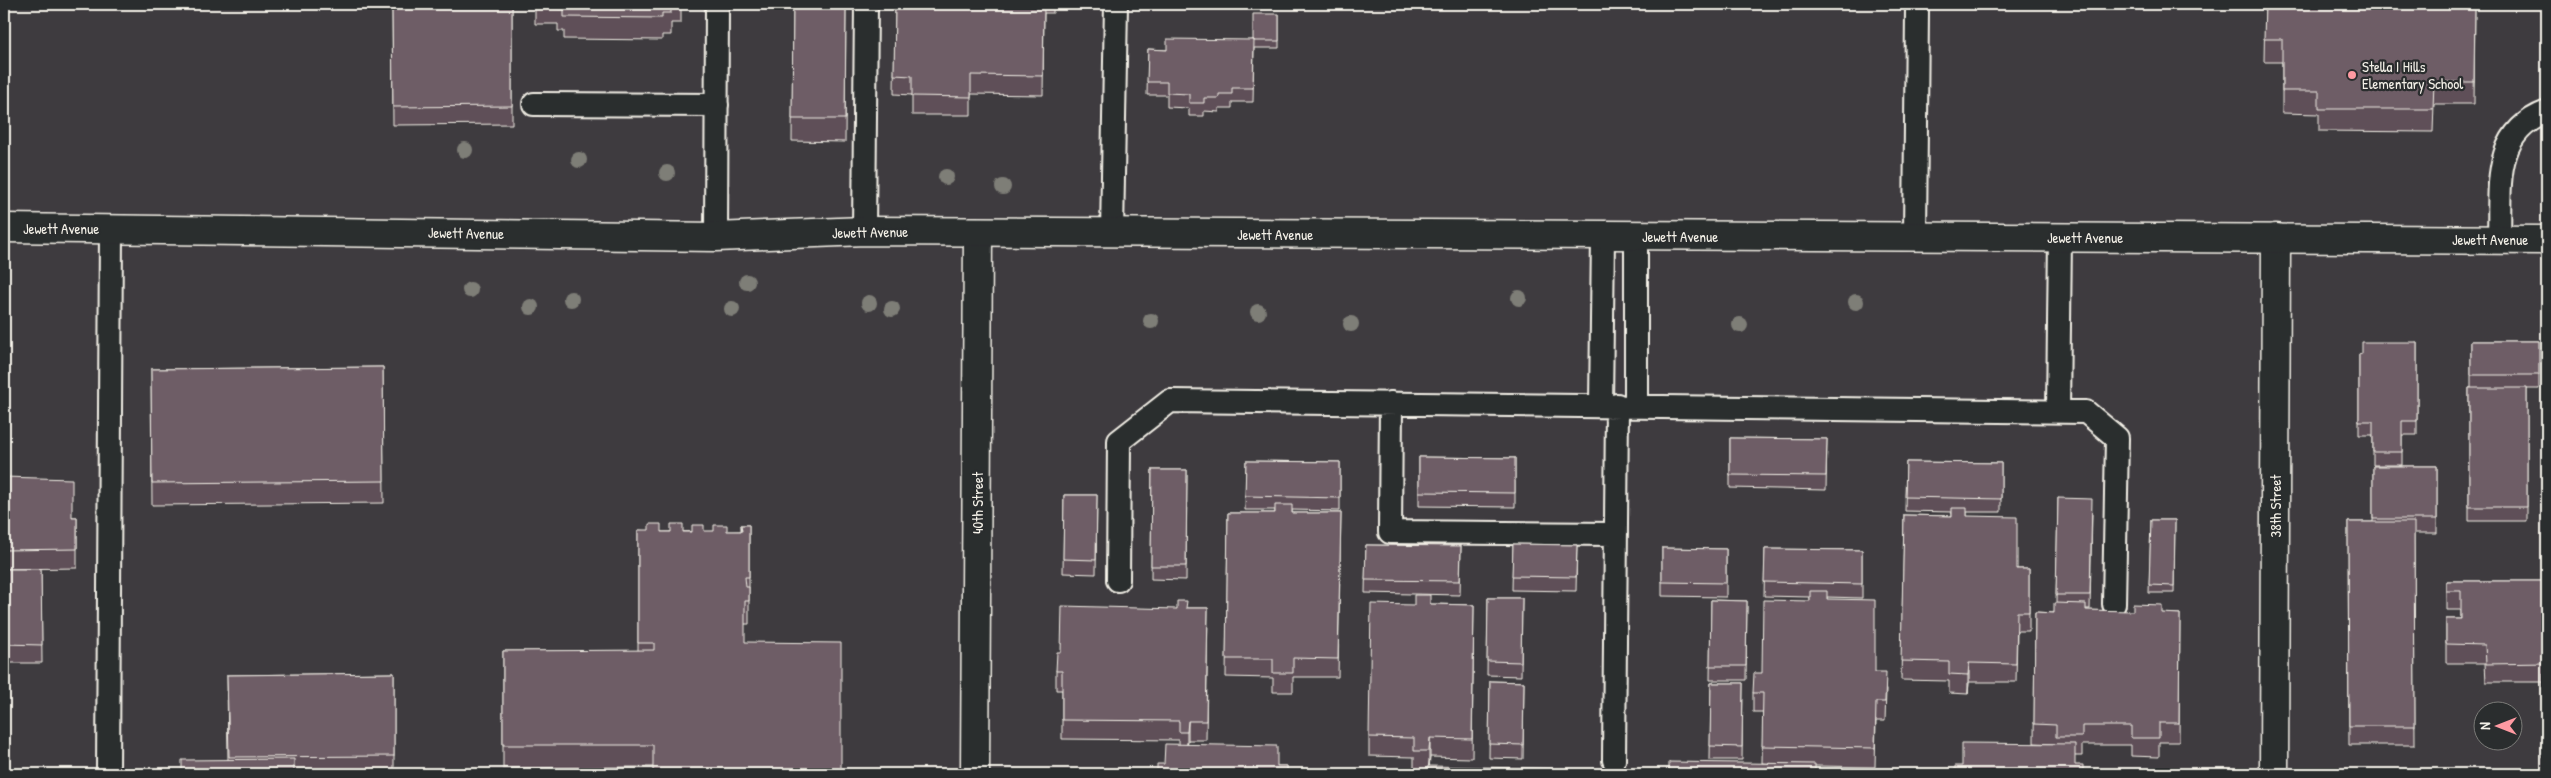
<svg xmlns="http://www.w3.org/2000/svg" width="2551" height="778" font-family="'Patrick Hand',sans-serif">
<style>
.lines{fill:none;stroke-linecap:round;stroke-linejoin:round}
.service-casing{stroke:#f4f1e8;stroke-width:26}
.minor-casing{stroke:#f4f1e8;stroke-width:31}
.tertiary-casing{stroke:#f4f1e8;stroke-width:31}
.service{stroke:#2a2d2e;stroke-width:22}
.minor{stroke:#2a2d2e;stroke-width:28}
.tertiary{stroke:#2a2d2e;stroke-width:28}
.tree{fill:#7e7e77}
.wall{fill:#5f5058;stroke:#f4f1e8}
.shaded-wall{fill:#4d4147;stroke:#f4f1e8}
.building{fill:#6e5d66;stroke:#f4f1e8}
.poi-dot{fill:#ff9aa2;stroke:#2a2d2e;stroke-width:2}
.labels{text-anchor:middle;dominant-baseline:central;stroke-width:4.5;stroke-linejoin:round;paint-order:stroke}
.poi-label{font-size:15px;fill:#f4f1e8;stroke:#2a2d2e;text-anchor:start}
.street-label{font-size:15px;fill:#f4f1e8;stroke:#2a2d2e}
</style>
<rect width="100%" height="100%" fill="#3e3b3f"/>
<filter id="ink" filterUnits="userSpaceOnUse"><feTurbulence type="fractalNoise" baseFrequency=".02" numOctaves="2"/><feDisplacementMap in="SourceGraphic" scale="10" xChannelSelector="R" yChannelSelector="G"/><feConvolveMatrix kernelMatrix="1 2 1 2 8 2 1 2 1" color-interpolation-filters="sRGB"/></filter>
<g filter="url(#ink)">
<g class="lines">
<!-- service casing -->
<g class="service-casing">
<path id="service" d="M 534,104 L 717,105
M 864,231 L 866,4
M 1112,233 L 1116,4
M 1636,235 L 1636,406
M 716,237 L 717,4
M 1915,237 L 1917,10
M 2499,239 C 2501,190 2490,133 2547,112
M 1391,403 L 1390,532 L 1616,534
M 1601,405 L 1603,235
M 2058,411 L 2060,237
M 1118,580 L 1119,441 L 1170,401 L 2086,412 L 2117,438 L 2114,604
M 1614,760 L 1617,405
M 108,774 L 111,229"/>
</g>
<!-- minor casing -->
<g class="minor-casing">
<path id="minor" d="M 975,774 L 978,233
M 2274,774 L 2276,238"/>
</g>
<!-- tertiary casing -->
<g class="tertiary-casing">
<path id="tertiary" d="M 4,228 L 716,237 L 864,231 L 2547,240"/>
</g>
<!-- service -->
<use href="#service" class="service"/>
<!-- minor -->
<use href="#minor" class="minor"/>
<!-- tertiary -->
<use href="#tertiary" class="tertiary"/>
</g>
<!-- trees -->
<g class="tree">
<circle cx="465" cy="150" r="8"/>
<circle cx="579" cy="160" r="8"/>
<circle cx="667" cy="173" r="8"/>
<circle cx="946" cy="177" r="8"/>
<circle cx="1003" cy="187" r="8"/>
<circle cx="747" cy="282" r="8"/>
<circle cx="470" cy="290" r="8"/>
<circle cx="1519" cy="298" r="8"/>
<circle cx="571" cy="299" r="8"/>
<circle cx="1856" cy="302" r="8"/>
<circle cx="869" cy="303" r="8"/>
<circle cx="531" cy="307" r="8"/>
<circle cx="732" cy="309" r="8"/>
<circle cx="892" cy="309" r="8"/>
<circle cx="1258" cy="312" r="8"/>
<circle cx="1151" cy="321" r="8"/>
<circle cx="1351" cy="324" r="8"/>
<circle cx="1740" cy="325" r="8"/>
</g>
<!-- wall -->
<path class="wall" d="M 392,4 L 512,4 L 512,124 L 393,125 Z
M 535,4 L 681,4 L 681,23 L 671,23 L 671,35 L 662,35 L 662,40 L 564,39 L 564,31 L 558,31 L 558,24 L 535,24 Z
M 793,4 L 846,4 L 845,142 L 792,141 Z
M 958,4 L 1053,4 L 1053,13 L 1044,13 L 1043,95 L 971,94 L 971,115 L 912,115 L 912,95 L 894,94 L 895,7 L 958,8 Z
M 2265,4 L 2475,4 L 2474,104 L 2434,104 L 2433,132 L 2319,131 L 2319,114 L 2282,113 L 2282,62 L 2264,62 Z
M 1279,14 L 1279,48 L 1254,48 L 1253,102 L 1232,102 L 1232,108 L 1219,108 L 1219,112 L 1204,111 L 1204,116 L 1189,116 L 1189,108 L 1167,107 L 1167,95 L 1147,95 L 1148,49 L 1167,50 L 1253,40 Z
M 2471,341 L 2539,341 L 2539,389 L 2527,389 L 2527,521 L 2469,521 L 2469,388 L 2471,388 Z
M 2417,342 L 2417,435 L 2402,435 L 2402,465 L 2373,465 L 2373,435 L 2359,435 L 2359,354 Z
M 383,367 L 384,503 L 152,505 L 151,369 Z
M 1730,438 L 1827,439 L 1826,490 L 1730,488 Z
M 1419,457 L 1515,458 L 1515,507 L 1419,506 Z
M 1246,461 L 1340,462 L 1340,511 L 1292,510 L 1292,513 L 1341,513 L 1338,677 L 1293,677 L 1293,692 L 1273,692 L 1273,678 L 1226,677 L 1228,513 L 1275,513 L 1275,510 L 1245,510 Z
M 1906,462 L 2001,463 L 2001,512 L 1967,512 L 1967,516 L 2017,569 L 2029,569 L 2029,631 L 2017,631 L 2016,682 L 1969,682 L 1968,694 L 1949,693 L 1949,681 L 1901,680 L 1904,515 L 1952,516 L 1952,512 L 1905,511 Z
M 2373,466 L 2437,466 L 2437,533 L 2414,533 L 2415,745 L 2349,745 L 2348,522 L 2373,522 Z
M 1152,470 L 1187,470 L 1186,580 L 1151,579 Z
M 4,477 L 72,517 L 77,517 L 77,568 L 4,569 Z
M 1064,495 L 1097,495 L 1096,574 L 1063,573 Z
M 2058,498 L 2092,512 L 2090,609 L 2086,609 L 2086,610 L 2180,614 L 2179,742 L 2159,742 L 2159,757 L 2131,756 L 2131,745 L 2082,745 L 2082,756 L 2075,756 L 1962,766 L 2056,744 L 2034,743 L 2035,612 L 2054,613 L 2056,603 Z
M 2151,520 L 2175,520 L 2174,593 L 2149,593 Z
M 741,525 L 749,525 L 749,624 L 745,624 L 653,767 L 503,768 L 503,651 L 638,651 L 638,530 L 661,532 L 741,531 Z
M 1513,544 L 1577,545 L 1576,591 L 1512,590 Z
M 1366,545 L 1461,546 L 1460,595 L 1365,593 Z
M 1662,548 L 1726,549 L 1726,597 L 1662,596 Z
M 1765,549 L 1862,550 L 1862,598 L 1827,597 L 1827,599 L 1875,672 L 1886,690 L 1885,721 L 1876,721 L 1875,767 L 1815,766 L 1762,763 L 1763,712 L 1753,712 L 1753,693 L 1762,673 L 1810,601 L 1810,597 L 1764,596 Z
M 4,569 L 41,569 L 42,663 L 4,663 Z
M 2446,581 L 2547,581 L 2547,758 L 2543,758 L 2543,682 L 2486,682 L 2485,663 L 2446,663 L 2446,619 L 2461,619 L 2461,610 L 2446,610 Z
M 1488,598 L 1522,598 L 1521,676 L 1487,675 Z
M 1711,600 L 1747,601 L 1746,680 L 1710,680 Z
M 1430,604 L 1474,605 L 1472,758 L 1430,757 L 1428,770 L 1414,769 L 1414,757 L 1369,756 L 1369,737 L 1414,605 Z
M 1187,608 L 1208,608 L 1206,740 L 1188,740 L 1187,745 L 1277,766 L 1287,766 L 1287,774 L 1157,774 L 1179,745 L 1179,740 L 1062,739 L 1062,690 L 1056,690 L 1056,671 L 1061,652 L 1177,609 Z
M 394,673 L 394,774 L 182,774 L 228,760 L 227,675 Z
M 1490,681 L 1524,682 L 1523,759 L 1489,758 Z
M 1711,683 L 1743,683 L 1742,760 L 1710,760 Z"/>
<!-- shaded-wall -->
<path class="shaded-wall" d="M 1969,663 L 1969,682 L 1968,694 L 1968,675 Z
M 1188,721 L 1188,740 L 1187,751 L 1187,732 Z
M 1430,738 L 1430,757 L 1429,770 L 1429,751 Z"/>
<!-- building -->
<path class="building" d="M 392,4 L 512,4 L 512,106 L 393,107 Z
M 558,4 L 671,4 L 671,13 L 662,13 L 662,18 L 564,17 L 564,9 L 558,9 Z
M 793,4 L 846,4 L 845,119 L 792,119 Z
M 958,4 L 1044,4 L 1043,76 L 971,75 L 971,97 L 912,96 L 912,76 L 894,75 L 895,7 L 958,8 Z
M 2265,4 L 2475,4 L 2474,82 L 2434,82 L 2433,109 L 2319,109 L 2319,91 L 2282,91 L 2282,39 L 2264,39 Z
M 1253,14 L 1279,14 L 1279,41 L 1254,41 L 1254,40 L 1253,40 Z
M 1167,39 L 1254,40 L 1253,88 L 1232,88 L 1232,94 L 1219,94 L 1219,98 L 1204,98 L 1204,103 L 1189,103 L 1189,94 L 1167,93 L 1167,82 L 1147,82 L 1148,49 L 1167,50 Z
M 2471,341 L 2539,341 L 2539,375 L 2471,375 Z
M 2362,342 L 2417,342 L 2417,421 L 2402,421 L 2402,452 L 2373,452 L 2373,421 L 2359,421 L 2359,354 L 2362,354 Z
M 383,367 L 384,481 L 152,483 L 151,369 Z
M 2469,388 L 2527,388 L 2527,507 L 2469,507 Z
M 1730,438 L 1827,439 L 1826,476 L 1730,475 Z
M 1419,457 L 1515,458 L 1515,493 L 1419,492 Z
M 1246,461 L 1340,462 L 1340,498 L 1245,496 Z
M 1906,462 L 2001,463 L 2001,499 L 1905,497 Z
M 2373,466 L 2437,466 L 2437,519 L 2373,519 Z
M 1152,470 L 1187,470 L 1186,566 L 1151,566 Z
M 4,477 L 72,479 L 72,517 L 77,517 L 77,549 L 4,550 Z
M 1064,495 L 1097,495 L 1096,560 L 1063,559 Z
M 2058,498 L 2092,499 L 2090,595 L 2056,595 Z
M 1275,505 L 1292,505 L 1292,513 L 1341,513 L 1338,659 L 1293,658 L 1293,673 L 1273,673 L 1273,659 L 1226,659 L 1228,513 L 1275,513 Z
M 1952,508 L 1967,508 L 1967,516 L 2017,517 L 2017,569 L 2029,569 L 2029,612 L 2017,612 L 2016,664 L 1969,663 L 1968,675 L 1949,674 L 1949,662 L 1901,661 L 1904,515 L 1952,516 Z
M 2151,520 L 2175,520 L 2174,586 L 2149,585 Z
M 2348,522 L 2414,522 L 2415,726 L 2349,726 Z
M 649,524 L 661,524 L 661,532 L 671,532 L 671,524 L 683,524 L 683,532 L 692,532 L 692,525 L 704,525 L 704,531 L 714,531 L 714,525 L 727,525 L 727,531 L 742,531 L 741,525 L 749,525 L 749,577 L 745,577 L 746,587 L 749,587 L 749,601 L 745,601 L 745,642 L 841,643 L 841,774 L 653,774 L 653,745 L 503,745 L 503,651 L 654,650 L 654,643 L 638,643 L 638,530 L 649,530 Z
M 1513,544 L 1577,545 L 1576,577 L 1512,576 Z
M 1366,545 L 1461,546 L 1460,581 L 1365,580 Z
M 1662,548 L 1726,549 L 1726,583 L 1662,582 Z
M 1765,549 L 1862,550 L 1862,584 L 1764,582 Z
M 4,569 L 41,569 L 42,645 L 4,644 Z
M 2446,581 L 2547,581 L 2547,663 L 2486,664 L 2485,645 L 2446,644 L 2446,619 L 2461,619 L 2461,591 L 2446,591 Z
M 1810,591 L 1827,591 L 1827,599 L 1875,600 L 1875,672 L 1886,672 L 1885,702 L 1876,702 L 1875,748 L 1762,746 L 1763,693 L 1753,693 L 1754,673 L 1762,673 L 1763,600 L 1810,601 Z
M 1414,595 L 1430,595 L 1430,604 L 1474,605 L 1472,739 L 1430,738 L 1429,751 L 1414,751 L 1414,738 L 1369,737 L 1371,604 L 1414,605 Z
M 1488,598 L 1522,598 L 1521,662 L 1487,661 Z
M 1711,600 L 1747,601 L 1746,666 L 1710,666 Z
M 1177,601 L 1187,601 L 1186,608 L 1208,608 L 1206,721 L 1188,721 L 1187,732 L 1179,732 L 1179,721 L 1062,720 L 1062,671 L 1056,671 L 1057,652 L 1061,652 L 1062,606 L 1177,609 Z
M 2054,603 L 2086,604 L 2086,610 L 2133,611 L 2133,604 L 2162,605 L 2162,613 L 2180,614 L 2179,723 L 2159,723 L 2159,738 L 2131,738 L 2131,726 L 2082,726 L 2082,737 L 2056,737 L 2056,725 L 2034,724 L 2035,612 L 2054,613 Z
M 394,673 L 394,756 L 229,757 L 227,675 Z
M 2543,674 L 2547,674 L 2547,744 L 2543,744 Z
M 1490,681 L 1524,682 L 1523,745 L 1489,744 Z
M 1711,683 L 1743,683 L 1742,747 L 1710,746 Z
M 1962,743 L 2075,744 L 2075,765 L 2083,765 L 2083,774 L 1955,774 L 1955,766 L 1962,766 Z
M 1165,744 L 1277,746 L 1277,766 L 1287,766 L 1287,774 L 1157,774 L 1157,764 L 1164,764 Z
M 294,759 L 294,774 L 182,774 L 182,760 Z
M 1669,762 L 1815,764 L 1815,774 L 1669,774 Z
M 1428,766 L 1571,769 L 1571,774 L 1428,774 Z"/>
</g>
<!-- markers -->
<circle class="poi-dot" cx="2352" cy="75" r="5"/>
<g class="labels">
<!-- poi labels -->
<g class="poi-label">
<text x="2362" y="66">Stella I Hills<tspan x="2362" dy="17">Elementary School</tspan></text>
</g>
<!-- street labels -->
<g class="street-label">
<text x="61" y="228">Jewett Avenue</text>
<text transform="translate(870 232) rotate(-1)">Jewett Avenue</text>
<text transform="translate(466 233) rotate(1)">Jewett Avenue</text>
<text x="1275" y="234">Jewett Avenue</text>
<text x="1680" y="236">Jewett Avenue</text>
<text x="2085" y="237">Jewett Avenue</text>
<text x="2490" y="239">Jewett Avenue</text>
<text transform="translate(977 503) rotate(-90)">40th Street</text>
<text transform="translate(2275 506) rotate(-90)">38th Street</text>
</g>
</g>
<!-- margin -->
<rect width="2551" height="778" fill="none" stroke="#2a2d2e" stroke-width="20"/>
<rect x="10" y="10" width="2531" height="758" fill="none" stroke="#f4f1e8" stroke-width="2" filter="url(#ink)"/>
<!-- north arrow -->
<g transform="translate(2498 726) rotate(270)"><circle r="24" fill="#2a2d2e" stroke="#7b7b78"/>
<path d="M0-4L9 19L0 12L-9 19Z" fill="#ff9aa2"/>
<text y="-8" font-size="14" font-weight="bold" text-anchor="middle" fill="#f4f1e8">N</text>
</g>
</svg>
